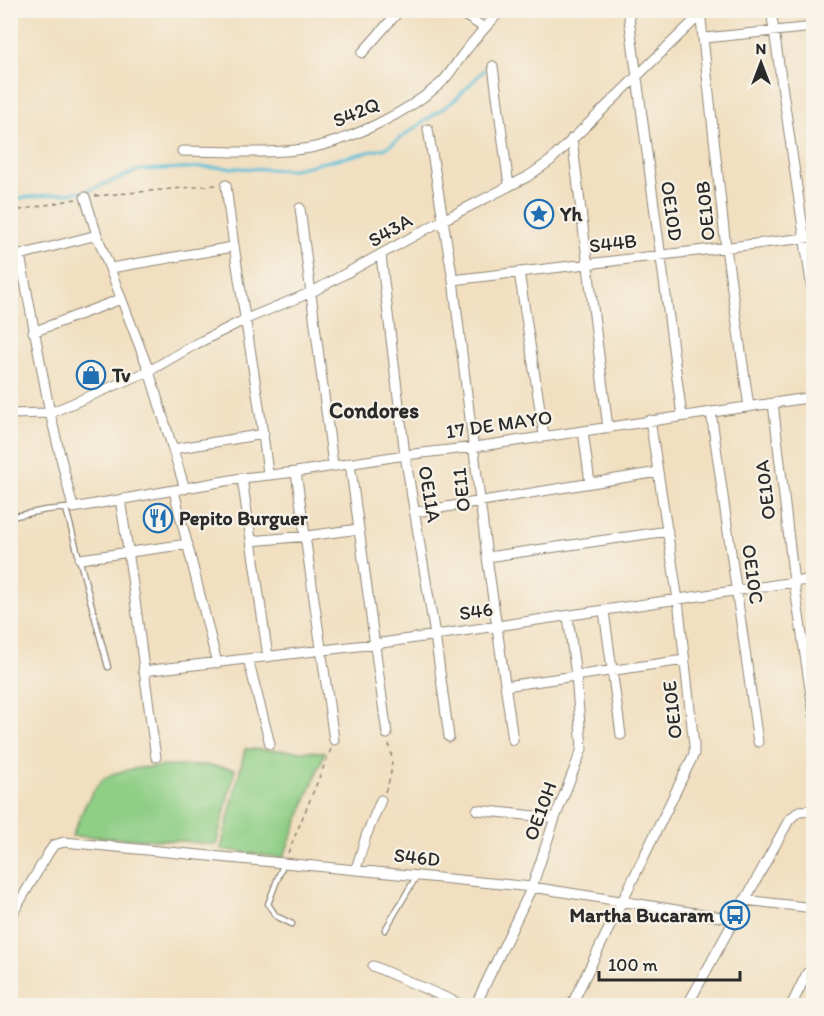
<svg xmlns="http://www.w3.org/2000/svg" width="824" height="1016" font-family="Itim,sans-serif">
<style>
.green{fill:#8ece85;stroke:#5c7c58;stroke-width:1.5}
.lines{fill:none;stroke-linecap:round;stroke-linejoin:round}
.stream{stroke:#59bed7;stroke-width:3}
.lane-casing{stroke:#8e8576;stroke-width:7}
.street-casing{stroke:#8e8576;stroke-width:11}
.path{stroke:#8e8576;stroke-width:1.5;stroke-dasharray:4.5 4.5;stroke-linecap:butt}
.lane{stroke:#fff;stroke-width:4.5}
.street{stroke:#fff;stroke-width:9}
.labels{text-anchor:middle;dominant-baseline:central;stroke-width:4.5;stroke-linejoin:round;paint-order:stroke}
.street-label{font-size:20px;fill:#2b2b2b;stroke:#f7f3e8}
.poi-label{font-size:20px;font-weight:bold;fill:#2b2b2b;stroke:#f7f3e8;text-anchor:start}
.quarter-label{font-size:22px;font-weight:bold;fill:#2b2b2b;stroke:#f7f3e8}
</style>
<rect width="100%" height="100%" fill="#f7f3e8"/>
<filter id="ink" filterUnits="userSpaceOnUse"><feTurbulence type="fractalNoise" baseFrequency=".0167" numOctaves="2"/><feDisplacementMap in="SourceGraphic" scale="12" xChannelSelector="R" yChannelSelector="G"/><feConvolveMatrix kernelMatrix="1 2 1 2 8 2 1 2 1" color-interpolation-filters="sRGB"/></filter>
<filter id="wash" filterUnits="userSpaceOnUse"><feTurbulence type="fractalNoise" baseFrequency=".008" numOctaves="4" result="noise"/><feDisplacementMap in="SourceGraphic" scale="24" xChannelSelector="R" yChannelSelector="G"/><feGaussianBlur stdDeviation="1.35" result="paint"/><feColorMatrix in="noise" values="0 0 0 0 0 0 0 0 0 0 0 0 0 0 0 0 0 1.4 0 .05"/><feComposite in="paint" operator="in"/></filter>
<g filter="url(#wash)">
<rect width="100%" height="100%" fill="#f1dfc0"/>
<!-- green -->
<path class="green" d="M 245,749 L 325,752 L 283,858 L 221,849 Z
M 204,765 L 235,769 L 216,845 L 183,841 L 72,836 C 79,820 88,795 100,782 C 119,763 177,767 204,765 Z"/>
<g class="lines">
<!-- stream -->
<path class="stream" d="M 10,199 L 87,191 L 140,170 L 209,167 L 290,170 L 386,148 L 455,100 L 484,70"/>
</g>
</g>
<g filter="url(#ink)">
<g class="lines">
<!-- lane casing -->
<g class="lane-casing">
<path id="lane" d="M 66,509 L 108,667
M 10,517 L 46,510 L 67,508
M 284,862 L 268,904 L 276,916 L 292,924
M 385,930 L 416,877"/>
</g>
<!-- street casing -->
<g class="street-casing">
<path id="street" d="M 456,10 L 485,28
M 628,10 L 682,416
M 771,10 L 814,303
M 700,11 L 726,248 L 749,407
M 705,38 L 814,27
M 362,53 L 400,10
M 493,66 L 509,186
M 428,129 L 453,280 L 487,557 L 513,740
M 572,138 L 608,428
M 182,151 C 222,151 270,155 310,148 C 351,140 408,112 440,84 C 451,74 458,59 468,48 C 478,35 490,23 501,10
M 226,185 C 237,282 257,377 268,474
M 85,197 L 97,235 L 149,371 L 185,489
M 300,208 L 333,465
M 97,235 L 20,255 L 50,413 L 73,508 L 242,478 L 296,472 L 405,455 L 475,447 L 814,397
M 381,256 L 405,455 L 435,635 L 449,737
M 111,268 L 233,247
M 519,272 L 544,435
M 453,280 L 814,237
M 33,332 L 121,299
M 773,403 L 794,582 L 814,715
M 711,412 L 758,742
M 10,414 L 50,413 L 149,371 L 194,345 L 246,319 L 312,292 L 443,220 L 527,177 L 550,161 L 705,10
M 583,431 L 590,483
M 173,449 L 264,434
M 350,463 L 387,734
M 296,472 L 334,740
M 242,478 L 268,657
M 174,491 L 217,663
M 120,500 C 135,585 143,671 156,757
M 416,512 L 658,472
M 251,541 L 307,536 L 359,529
M 487,557 L 668,531
M 80,559 L 188,544
M 604,611 L 621,735
M 248,659 L 270,744
M 143,671 L 375,644 L 814,579
M 506,686 L 684,660
M 477,810 L 555,818
M 356,869 L 366,836 L 381,800
M 744,900 L 814,908
M 10,918 L 49,852 L 54,845 L 64,842 L 532,887 L 733,919
M 373,966 L 465,1006
M 475,1006 L 532,887 L 555,818 L 582,749 L 576,676 L 568,617
M 571,1006 L 694,754 L 694,745 L 678,600 L 650,420
M 687,1006 L 789,820 L 799,811 L 814,810
M 791,1006 L 807,973 L 814,968"/>
</g>
<!-- path -->
<path class="path" d="M 95,196 L 216,185
M 10,212 L 76,199
M 385,792 C 392,775 394,761 389,744
M 288,853 L 331,749"/>
<!-- lane -->
<use href="#lane" class="lane"/>
<!-- street -->
<use href="#street" class="street"/>
</g>
</g>
<!-- icons -->
<defs>
<g id="sight-ring" transform="scale(1.5)"><circle r="9.5" fill="#f7f3e8" stroke="#1f6fb2" stroke-width="1.5"/><path d="M0-6L1.8-2.2L6-1.7L2.9 1.2L3.7 5.4L0 3.3L-3.7 5.4L-2.9 1.2L-6-1.7L-1.8-2.2Z" fill="#1f6fb2"/></g>
<g id="shop-ring" transform="scale(1.5)"><circle r="9.5" fill="#f7f3e8" stroke="#1f6fb2" stroke-width="1.5"/><path d="M-5-2.5h2.3a2.7 3.5 0 0 1 5.4 0H5L5.5 6h-11ZM-1.5-2.5h3a1.5 2.3 0 0 0-3 0Z" fill="#1f6fb2"/></g>
<g id="restaurant-ring" transform="scale(1.5)"><circle r="9.5" fill="#f7f3e8" stroke="#1f6fb2" stroke-width="1.5"/><path d="M-5-6h1v4h1v-4h1v4h1v-4h1v5L-1.5 .5V6h-2V.5L-5-1ZM5-6V6H3V1.5H1.5Q1.5-4 5-6Z" fill="#1f6fb2"/></g>
<g id="bus-ring" transform="scale(1.5)"><circle r="9.5" fill="#f7f3e8" stroke="#1f6fb2" stroke-width="1.5"/><path d="M-5-6H5V4H4V6H2V4H-2V6H-4V4H-5ZM-3.5-4V0h7V-4ZM-3.5 1.2v1.5H-2V1.2ZM2 1.2v1.5H3.5V1.2Z" fill="#1f6fb2"/></g>
</defs>
<g fill-rule="evenodd">
<use href="#sight-ring" x="539" y="214"/>
<use href="#shop-ring" x="91" y="375"/>
<use href="#restaurant-ring" x="158" y="518"/>
<use href="#bus-ring" x="735" y="915"/>
</g>
<g class="labels">
<!-- street labels -->
<g class="street-label">
<text transform="translate(356 112) rotate(-23)">S42Q</text>
<text transform="translate(672 211) rotate(82)">OE10D</text>
<text transform="translate(705 211) rotate(-96)">OE10B</text>
<text transform="translate(390 230) rotate(-30)">S43A</text>
<text transform="translate(613 243) rotate(-7)">S44B</text>
<text transform="translate(499 424) rotate(-8)">17 DE MAYO</text>
<text transform="translate(461 490) rotate(-96)">OE11</text>
<text transform="translate(765 490) rotate(-97)">OE10A</text>
<text transform="translate(430 494) rotate(80)">OE11A</text>
<text transform="translate(753 574) rotate(82)">OE10C</text>
<text transform="translate(476 611) rotate(-8)">S46</text>
<text transform="translate(672 710) rotate(-96)">OE10E</text>
<text transform="translate(540 811) rotate(-70)">OE10H</text>
<text transform="translate(417 857) rotate(6)">S46D</text>
</g>
<!-- poi labels -->
<g class="poi-label">
<text x="560" y="214">Yh</text>
<text x="112" y="375">Tv</text>
<text x="179" y="518">Pepito Burguer</text>
<text x="714" y="915" text-anchor="end">Martha Bucaram</text>
</g>
<!-- quarter labels -->
<g class="quarter-label">
<text x="374" y="410">Condores</text>
</g>
</g>
<!-- margin -->
<rect width="824" height="1016" fill="none" stroke="#f7f3e8" stroke-width="36"/>
<!-- north arrow -->
<g transform="translate(761 63)" stroke="#f7f3e8" stroke-width="4.5" paint-order="stroke">
<path d="M0-4.5L10 22L0 15L-10 22Z" fill="#2b2b2b"/>
<text y="-9" font-size="16" font-weight="bold" text-anchor="middle" fill="#2b2b2b">N</text>
</g>
<!-- scale -->
<path d="M599 971v9h141v-9" fill="none" stroke="#2b2b2b" stroke-width="3"/>
<text x="608" y="971" font-size="18" fill="#2b2b2b" stroke="#f7f3e8" stroke-width="4.5" paint-order="stroke">100 m</text>
</svg>
